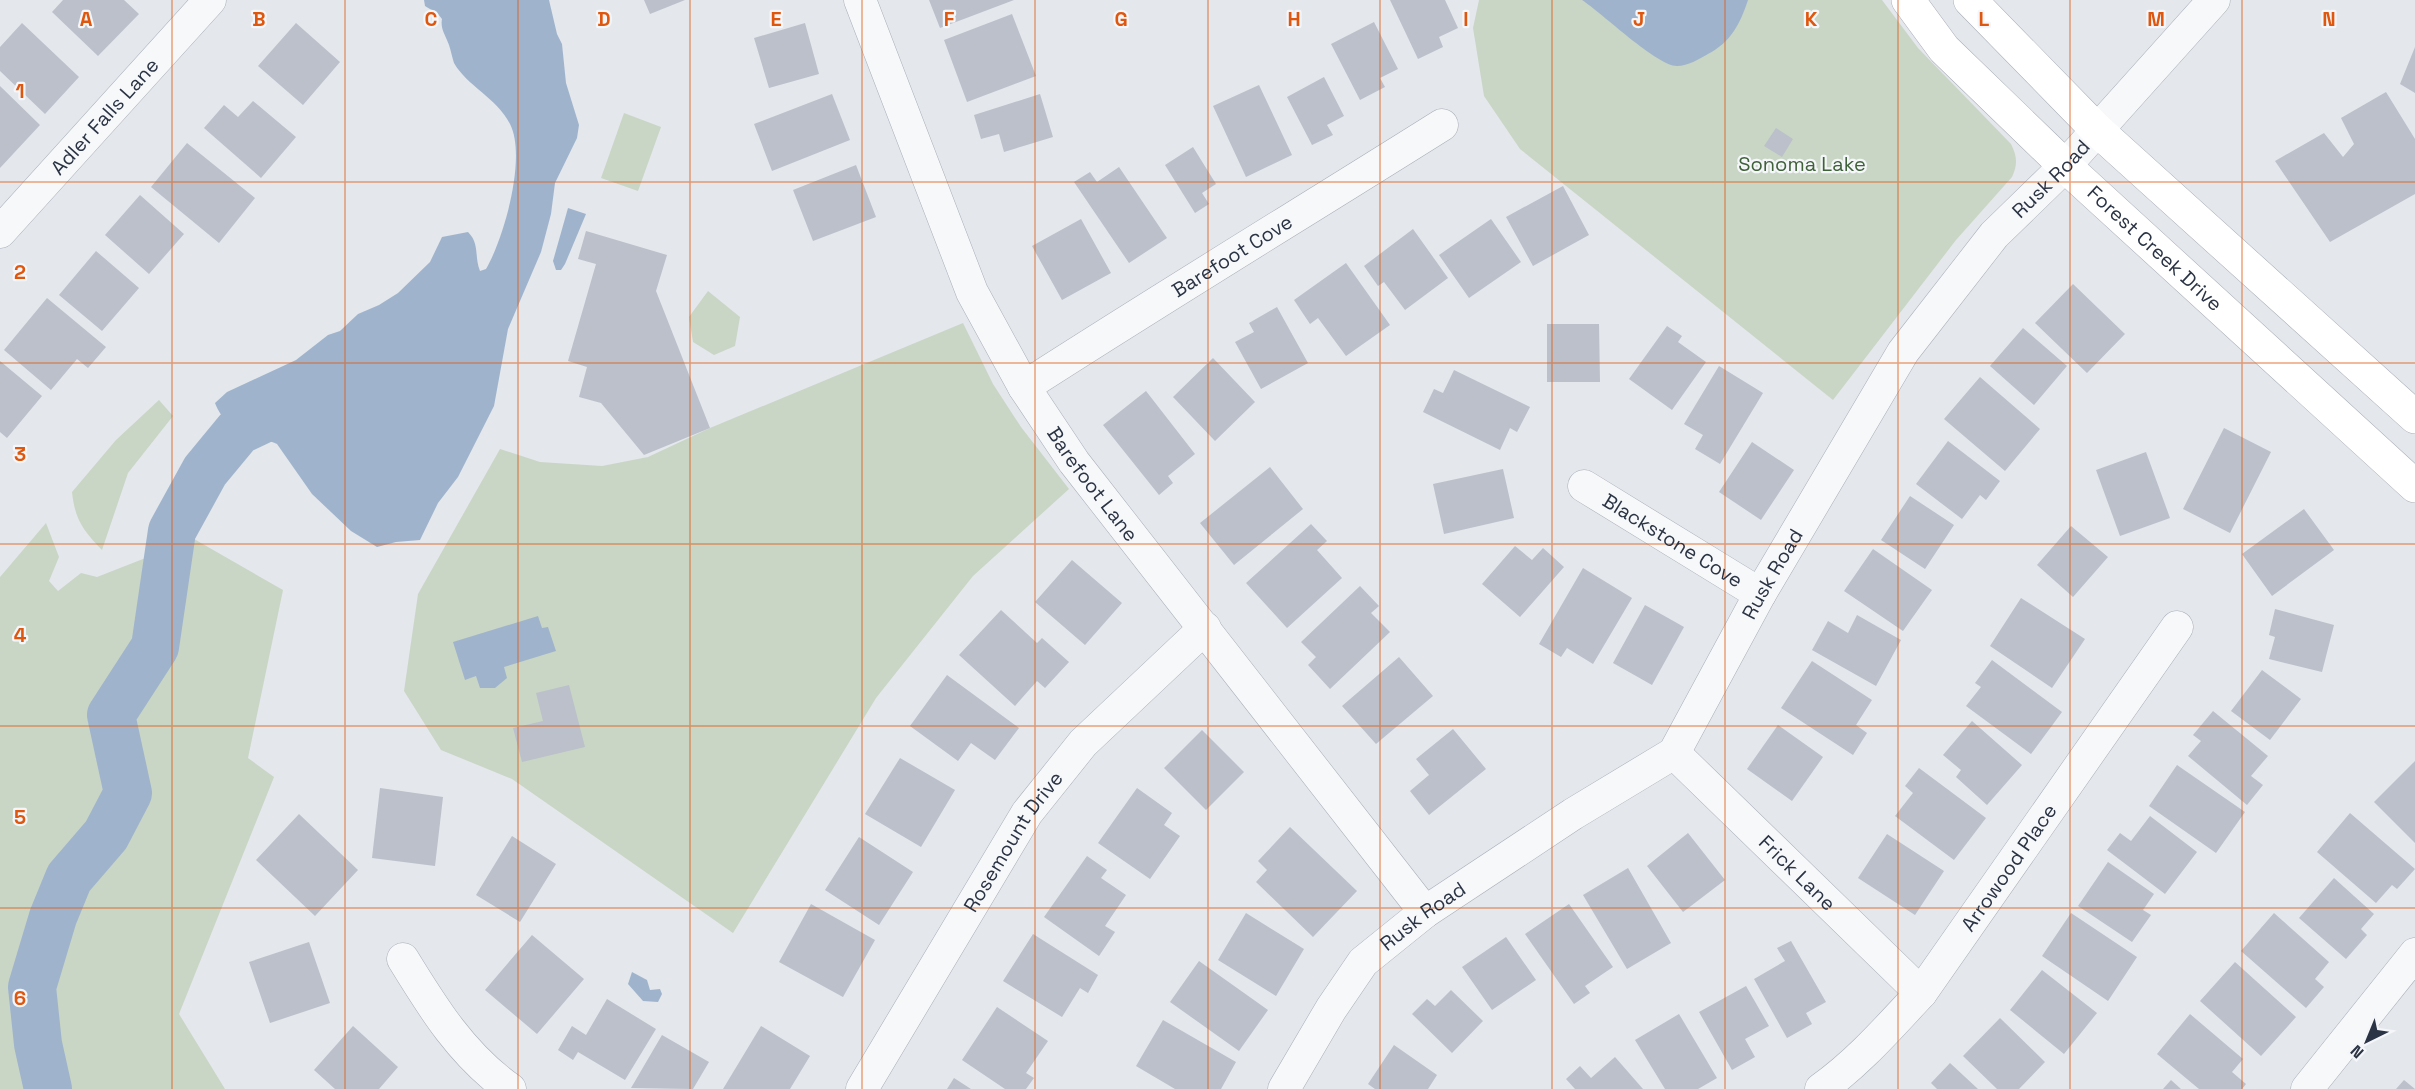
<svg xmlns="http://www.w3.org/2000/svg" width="2415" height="1089" font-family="'Space Grotesk',sans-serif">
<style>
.green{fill:#c9d6c5}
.water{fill:#9fb4cc}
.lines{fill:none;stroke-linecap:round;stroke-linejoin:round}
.river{stroke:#9fb4cc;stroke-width:48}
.building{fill:#bbc0ca}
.street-casing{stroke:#a9aeb7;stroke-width:33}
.secondary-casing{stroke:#a9aeb7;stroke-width:34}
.street{stroke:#f7f8fa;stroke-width:32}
.secondary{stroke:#fff;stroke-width:33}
.grid{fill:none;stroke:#df570f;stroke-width:1.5;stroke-opacity:0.55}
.labels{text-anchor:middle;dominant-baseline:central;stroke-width:4.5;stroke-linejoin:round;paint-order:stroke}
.street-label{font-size:20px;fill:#2b3445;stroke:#f4f6f9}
.park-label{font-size:20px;fill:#3f6138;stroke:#f4f6f9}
.grid-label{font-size:20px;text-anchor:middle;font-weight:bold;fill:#df570f;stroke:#f4f6f9;stroke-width:4.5;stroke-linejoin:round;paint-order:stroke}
</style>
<rect width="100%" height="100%" fill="#e4e7ec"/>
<!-- green -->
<path class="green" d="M 1479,0 L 1882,0 L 1918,48 L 2011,144 C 2017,156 2018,164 2012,177 L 1956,240 L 1833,400 L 1520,149 L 1484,96 L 1473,28 Z
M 624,113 L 661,127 L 638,191 L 601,178 Z
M 708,291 L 740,317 L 735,346 L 714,355 L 693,342 L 689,317 Z
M 963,323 L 993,384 L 1021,427 L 1069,489 L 973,576 L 876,698 L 733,933 L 512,779 L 441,750 L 404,691 L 418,594 L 500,449 L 540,462 L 602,466 L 648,457 L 710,428 Z
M 159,400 L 173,416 L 128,473 L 102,550 C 83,530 75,520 72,492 L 116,440 Z
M 46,523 L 59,557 L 49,581 L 58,591 L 81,573 L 97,577 L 194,539 L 283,590 L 248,758 L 274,777 L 179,1014 L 225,1089 L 0,1089 L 0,577 Z"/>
<!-- water -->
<path class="water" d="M 424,0 L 549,0 L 557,34 L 562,44 L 566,83 L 579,125 L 577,138 L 555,183 L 551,214 L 541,252 L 508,329 L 494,406 L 458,477 L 438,503 L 420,540 L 396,542 L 377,547 L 351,531 L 312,494 L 277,444 C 269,440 262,440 253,438 C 236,434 221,419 215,403 L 227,392 L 296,360 L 328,335 L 340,331 L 358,314 L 379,305 L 398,293 L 430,262 L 442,237 L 468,232 C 480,244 474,256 480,271 L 486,269 C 504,238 527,157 510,124 C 496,97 467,86 454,63 C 452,57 451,51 449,45 C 446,36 440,29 442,19 L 438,14 L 425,6 Z
M 1582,0 L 1748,0 C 1740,24 1731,42 1708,54 C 1699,59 1688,66 1677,66 C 1657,66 1602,13 1582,0 Z
M 568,208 L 586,214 L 565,264 L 561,270 L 556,270 L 553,261 Z
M 538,616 L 542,628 L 548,627 L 556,651 L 504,667 L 507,678 L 495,688 L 480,688 L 476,676 L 465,680 L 453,642 Z
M 632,972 L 647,980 L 650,990 L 660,989 L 662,994 L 658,1002 L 643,1001 L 628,984 Z"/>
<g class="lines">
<!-- river -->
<path class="river" d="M 48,1089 L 38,1044 L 32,987 L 53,917 L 69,878 L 106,835 L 128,793 L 111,715 L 155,647 L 172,531 L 205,471 L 238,431 L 297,403"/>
</g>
<!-- building -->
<path class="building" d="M 63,0 L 124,0 L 139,14 L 98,56 L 52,12 Z
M 644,0 L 685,0 L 650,14 Z
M 929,0 L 1014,0 L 940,28 Z
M 1390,0 L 1445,0 L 1458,28 L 1439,37 L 1443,47 L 1418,59 Z
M 1012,14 L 1036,76 L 967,102 L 944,40 Z
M 1374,22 L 1398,69 L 1380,78 L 1385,87 L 1360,100 L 1331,44 Z
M 22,23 L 79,77 L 45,114 L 0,71 L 0,47 Z
M 296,23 L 340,62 L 303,105 L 258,66 Z
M 805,23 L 819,74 L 769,88 L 754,38 Z
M 2415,47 L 2415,93 L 2400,84 Z
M 1324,77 L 1344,116 L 1327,125 L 1333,135 L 1312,145 L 1287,97 Z
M 1259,85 L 1292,155 L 1246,177 L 1213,106 Z
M 0,86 L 40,125 L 0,168 Z
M 2386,92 L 2415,139 L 2415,194 L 2330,242 L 2275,161 L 2324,133 L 2343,157 L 2354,144 L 2341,118 Z
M 832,94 L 850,140 L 772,171 L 754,124 Z
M 1040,94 L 1053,137 L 1004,152 L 999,134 L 981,139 L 974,115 Z
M 253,101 L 296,137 L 261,178 L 204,128 L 224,105 L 238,117 Z
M 1776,128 L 1793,139 L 1782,157 L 1764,146 Z
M 187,143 L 255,198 L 219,243 L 151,187 Z
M 1193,147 L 1216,184 L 1202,193 L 1209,204 L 1195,213 L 1165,165 Z
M 856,165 L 876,217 L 813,241 L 793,190 Z
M 1119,167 L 1167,238 L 1129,263 L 1074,182 L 1090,172 L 1097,182 Z
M 1563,186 L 1589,235 L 1533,266 L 1506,217 Z
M 140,195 L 184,234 L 149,274 L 105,235 Z
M 1081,219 L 1111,273 L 1062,300 L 1032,246 Z
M 1491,219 L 1521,262 L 1469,298 L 1439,255 Z
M 1413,229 L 1448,278 L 1405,310 L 1384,282 L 1378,286 L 1364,266 Z
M 586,231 L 667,255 L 656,291 L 710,428 L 644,455 L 601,403 L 579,397 L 587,367 L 568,361 L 596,264 L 578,259 Z
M 96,251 L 139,288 L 102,331 L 59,295 Z
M 1346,263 L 1390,325 L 1346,356 L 1318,318 L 1310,324 L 1294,300 Z
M 2073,284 L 2125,334 L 2087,373 L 2035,323 Z
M 47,298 L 106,347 L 88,368 L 77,359 L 51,390 L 4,350 Z
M 1277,307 L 1308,363 L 1261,389 L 1235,342 L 1254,332 L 1249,323 Z
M 1547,324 L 1599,324 L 1600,382 L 1547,382 Z
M 1667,326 L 1682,336 L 1678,342 L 1706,362 L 1672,410 L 1629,379 Z
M 2023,328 L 2067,366 L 2034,405 L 1990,366 Z
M 1213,358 L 1255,402 L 1215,441 L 1173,397 Z
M 0,361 L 42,396 L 7,438 L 0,432 Z
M 1719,366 L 1763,393 L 1720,464 L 1695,449 L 1703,435 L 1684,424 Z
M 1454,370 L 1530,407 L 1517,432 L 1510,428 L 1500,450 L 1423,412 L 1434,389 L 1443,393 Z
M 1980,377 L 2040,429 L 2005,471 L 1944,419 Z
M 1146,391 L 1195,454 L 1168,476 L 1173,483 L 1159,495 L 1103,425 Z
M 2224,428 L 2271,452 L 2230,533 L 2183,509 Z
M 1948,441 L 2000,481 L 1986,500 L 1980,495 L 1962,519 L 1916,484 Z
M 1752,442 L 1794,470 L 1761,520 L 1719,492 Z
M 2146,452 L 2170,518 L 2120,536 L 2096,470 Z
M 1270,467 L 1303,509 L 1234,565 L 1200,523 Z
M 1503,469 L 1514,518 L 1444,534 L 1433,484 Z
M 1910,496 L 1954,525 L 1925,569 L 1881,540 Z
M 2304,509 L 2334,550 L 2272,596 L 2242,554 Z
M 1311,524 L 1327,541 L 1317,550 L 1342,578 L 1287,628 L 1246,583 Z
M 2071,526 L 2108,557 L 2073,597 L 2037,565 Z
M 1515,546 L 1532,560 L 1543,548 L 1564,567 L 1520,617 L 1482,584 Z
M 1873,549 L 1932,590 L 1903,631 L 1844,591 Z
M 1072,560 L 1122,603 L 1085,645 L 1035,602 Z
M 1583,568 L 1632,598 L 1593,664 L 1567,648 L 1561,657 L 1539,644 Z
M 1360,586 L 1379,606 L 1371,613 L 1390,632 L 1330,689 L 1308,665 L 1316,657 L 1301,642 Z
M 2021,598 L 2085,639 L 2052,688 L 1990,646 Z
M 1645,605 L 1684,627 L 1652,685 L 1613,663 Z
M 2275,609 L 2334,625 L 2322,672 L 2269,659 L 2275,637 L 2269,635 Z
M 1001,610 L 1037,643 L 1042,638 L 1069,662 L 1045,688 L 1037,681 L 1015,706 L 959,655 Z
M 1857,615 L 1901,640 L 1876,686 L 1812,650 L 1828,621 L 1848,633 Z
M 1399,657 L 1433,696 L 1376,744 L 1342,706 Z
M 1992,660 L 2062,712 L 2031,754 L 1966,706 L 1981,687 L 1975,683 Z
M 1812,661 L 1872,700 L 1856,725 L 1867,733 L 1853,755 L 1781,708 Z
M 2262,670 L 2301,699 L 2270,740 L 2231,711 Z
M 947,675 L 1019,728 L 995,760 L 971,743 L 958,761 L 910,726 Z
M 569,685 L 585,747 L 522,762 L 513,728 L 543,721 L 536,693 Z
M 2213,711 L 2268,756 L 2251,776 L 2263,785 L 2247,805 L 2188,756 L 2201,741 L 2193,735 Z
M 1972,721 L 2022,765 L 1987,805 L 1956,777 L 1961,770 L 1943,755 Z
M 1778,725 L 1823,757 L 1792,801 L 1747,769 Z
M 1453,729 L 1486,769 L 1429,815 L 1410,791 L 1429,775 L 1416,759 Z
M 1202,730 L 1244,772 L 1206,810 L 1164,768 Z
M 900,758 L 955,790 L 921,847 L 865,814 Z
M 2415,761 L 2415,843 L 2374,802 Z
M 2177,765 L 2245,812 L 2216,853 L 2149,806 Z
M 1919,768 L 1986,818 L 1954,860 L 1895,816 L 1913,793 L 1905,786 Z
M 380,788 L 443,797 L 435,866 L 372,858 Z
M 1137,788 L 1172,813 L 1164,825 L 1180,836 L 1150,879 L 1098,843 Z
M 2350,813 L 2415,869 L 2397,889 L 2392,885 L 2376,903 L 2317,852 Z
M 299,814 L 358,870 L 315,916 L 256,860 Z
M 2150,816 L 2197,852 L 2165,894 L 2107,850 L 2120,833 L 2131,841 Z
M 1290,827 L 1357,891 L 1313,937 L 1256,882 L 1267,870 L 1258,861 Z
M 1688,833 L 1725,880 L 1683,912 L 1647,866 Z
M 1887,834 L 1944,871 L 1915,915 L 1858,878 Z
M 512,836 L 556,864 L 520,922 L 476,895 Z
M 859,837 L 913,872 L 879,925 L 825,890 Z
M 1087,856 L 1107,870 L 1101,878 L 1126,895 L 1105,926 L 1115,932 L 1099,956 L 1044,917 Z
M 2108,862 L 2154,894 L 2143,910 L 2151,915 L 2132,942 L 2078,906 Z
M 1628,868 L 1671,943 L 1627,969 L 1583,895 Z
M 2334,878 L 2374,914 L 2361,929 L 2367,935 L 2346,959 L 2299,918 Z
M 811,904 L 875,940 L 843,997 L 779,962 Z
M 1569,904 L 1613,967 L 1585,986 L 1590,993 L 1574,1004 L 1525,934 Z
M 1246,913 L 1304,949 L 1276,996 L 1218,960 Z
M 2071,913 L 2137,957 L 2108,1001 L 2042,956 Z
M 2274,913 L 2329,962 L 2315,979 L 2324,987 L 2306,1008 L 2241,951 Z
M 1033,934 L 1098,975 L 1088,993 L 1080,988 L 1062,1017 L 1003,981 Z
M 532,935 L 584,979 L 537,1034 L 485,990 Z
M 1506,937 L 1536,980 L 1492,1010 L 1462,967 Z
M 1791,941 L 1826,1002 L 1806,1013 L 1812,1024 L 1787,1038 L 1754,979 L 1785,961 L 1777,948 Z
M 309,942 L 330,1003 L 270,1023 L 249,962 Z
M 1199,961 L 1268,1010 L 1239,1051 L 1170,1002 Z
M 2235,962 L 2296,1017 L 2261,1056 L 2200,1001 Z
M 2042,970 L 2097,1013 L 2064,1054 L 2010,1010 Z
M 1746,986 L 1769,1026 L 1745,1039 L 1755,1057 L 1732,1070 L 1699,1012 Z
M 1451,990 L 1483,1021 L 1452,1053 L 1412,1014 L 1427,999 L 1435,1006 Z
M 607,999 L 656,1029 L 625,1080 L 578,1052 L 573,1060 L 558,1050 L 572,1026 L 586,1035 Z
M 997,1007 L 1048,1041 L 1026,1073 L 1034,1078 L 1026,1089 L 1005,1089 L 962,1060 Z
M 1679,1014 L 1717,1078 L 1698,1089 L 1665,1089 L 1635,1040 Z
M 2190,1014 L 2243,1059 L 2232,1072 L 2246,1084 L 2242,1089 L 2199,1089 L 2157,1054 Z
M 2000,1018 L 2045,1062 L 2019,1089 L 1997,1089 L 1963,1056 Z
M 1163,1020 L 1236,1062 L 1221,1089 L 1175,1089 L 1136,1066 Z
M 353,1026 L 398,1067 L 379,1089 L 335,1089 L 314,1070 Z
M 761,1026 L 810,1056 L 790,1089 L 723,1089 Z
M 662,1035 L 709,1062 L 693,1089 L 631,1088 Z
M 1394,1045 L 1437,1075 L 1428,1089 L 1375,1089 L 1368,1084 Z
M 1615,1057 L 1643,1089 L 1575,1089 L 1566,1079 L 1580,1066 L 1591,1078 Z
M 1950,1063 L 1978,1089 L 1937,1089 L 1931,1083 Z
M 954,1078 L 971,1089 L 947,1089 Z
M 2171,1080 L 2181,1089 L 2163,1089 Z
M 2404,1080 L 2415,1089 L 2396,1089 Z"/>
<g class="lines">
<!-- street casing -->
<g class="street-casing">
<g id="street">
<path id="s1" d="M 860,0 L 972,292 L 1024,387 L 1074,462 L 1425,912"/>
<path id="s2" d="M 0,232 L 210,0"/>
<path id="s3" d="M 1024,387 C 1162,298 1302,213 1442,125"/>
<path id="s4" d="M 1584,486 L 1760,594"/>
<path id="s5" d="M 1674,753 L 1921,993"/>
<path d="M 403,959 C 433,1008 462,1055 510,1089"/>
<path id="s6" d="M 862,1089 L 1027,813 L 1083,743 L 1205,628"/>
<path id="s7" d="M 1284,1089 L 1331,1009 L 1363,962 L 1425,912 L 1573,814 L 1674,753 L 1760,594 L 1903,352 L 1994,235 L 2065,166 L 2214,0"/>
<path id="s8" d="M 1821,1089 C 1859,1062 1889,1027 1921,993 L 2177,627"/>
<path d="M 2307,1089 L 2415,954"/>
</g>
</g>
<!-- secondary casing -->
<g class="secondary-casing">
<g id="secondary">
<path id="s9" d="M 1908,0 L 1944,49 L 2065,166 L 2415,486"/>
<path d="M 1970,0 L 2097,130 L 2415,417"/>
</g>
</g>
<!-- street -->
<use href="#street" class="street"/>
<!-- secondary -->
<use href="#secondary" class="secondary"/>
</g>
<!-- grid -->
<path class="grid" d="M 172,0 L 172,1089M 345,0 L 345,1089M 518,0 L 518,1089M 690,0 L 690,1089M 862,0 L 862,1089M 1035,0 L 1035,1089M 1208,0 L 1208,1089M 1380,0 L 1380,1089M 1552,0 L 1552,1089M 1725,0 L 1725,1089M 1898,0 L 1898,1089M 2070,0 L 2070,1089M 2242,0 L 2242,1089M 0,182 L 2415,182M 0,363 L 2415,363M 0,544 L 2415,544M 0,726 L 2415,726M 0,908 L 2415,908"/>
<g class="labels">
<!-- street labels -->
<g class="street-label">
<text stroke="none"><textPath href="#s2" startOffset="156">Adler Falls Lane</textPath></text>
<text stroke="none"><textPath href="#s7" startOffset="1215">Rusk Road</textPath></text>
<text stroke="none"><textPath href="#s9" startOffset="351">Forest Creek Drive</textPath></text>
<text stroke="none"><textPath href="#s3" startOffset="246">Barefoot Cove</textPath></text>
<text stroke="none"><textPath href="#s1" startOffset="540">Barefoot Lane</textPath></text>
<text stroke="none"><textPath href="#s4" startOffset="104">Blackstone Cove</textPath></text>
<text stroke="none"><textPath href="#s7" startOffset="729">Rusk Road</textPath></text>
<text stroke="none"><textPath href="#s6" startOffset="290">Rosemount Drive</textPath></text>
<text stroke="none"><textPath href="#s8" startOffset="292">Arrowood Place</textPath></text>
<text stroke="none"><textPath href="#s5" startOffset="172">Frick Lane</textPath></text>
<text stroke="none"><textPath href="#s7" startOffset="225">Rusk Road</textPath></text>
</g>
<!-- park labels -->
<g class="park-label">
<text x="1802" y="164">Sonoma Lake</text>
</g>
</g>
<g class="grid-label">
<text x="86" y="26">A</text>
<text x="259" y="26">B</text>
<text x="431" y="26">C</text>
<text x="604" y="26">D</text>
<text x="776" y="26">E</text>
<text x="949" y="26">F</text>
<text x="1121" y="26">G</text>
<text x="1294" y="26">H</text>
<text x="1466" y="26">I</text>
<text x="1639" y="26">J</text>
<text x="1811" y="26">K</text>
<text x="1984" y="26">L</text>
<text x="2156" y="26">M</text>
<text x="2329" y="26">N</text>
<text x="20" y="98">1</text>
<text x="20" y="279">2</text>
<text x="20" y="461">3</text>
<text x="20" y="642">4</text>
<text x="20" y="824">5</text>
<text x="20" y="1005">6</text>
</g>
<!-- north arrow -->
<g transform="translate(2367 1041) rotate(223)" stroke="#f4f6f9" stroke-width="4.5" paint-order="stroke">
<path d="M0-4.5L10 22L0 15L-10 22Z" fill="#2b3445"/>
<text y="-9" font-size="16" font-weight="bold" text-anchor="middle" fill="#2b3445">N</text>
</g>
</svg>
